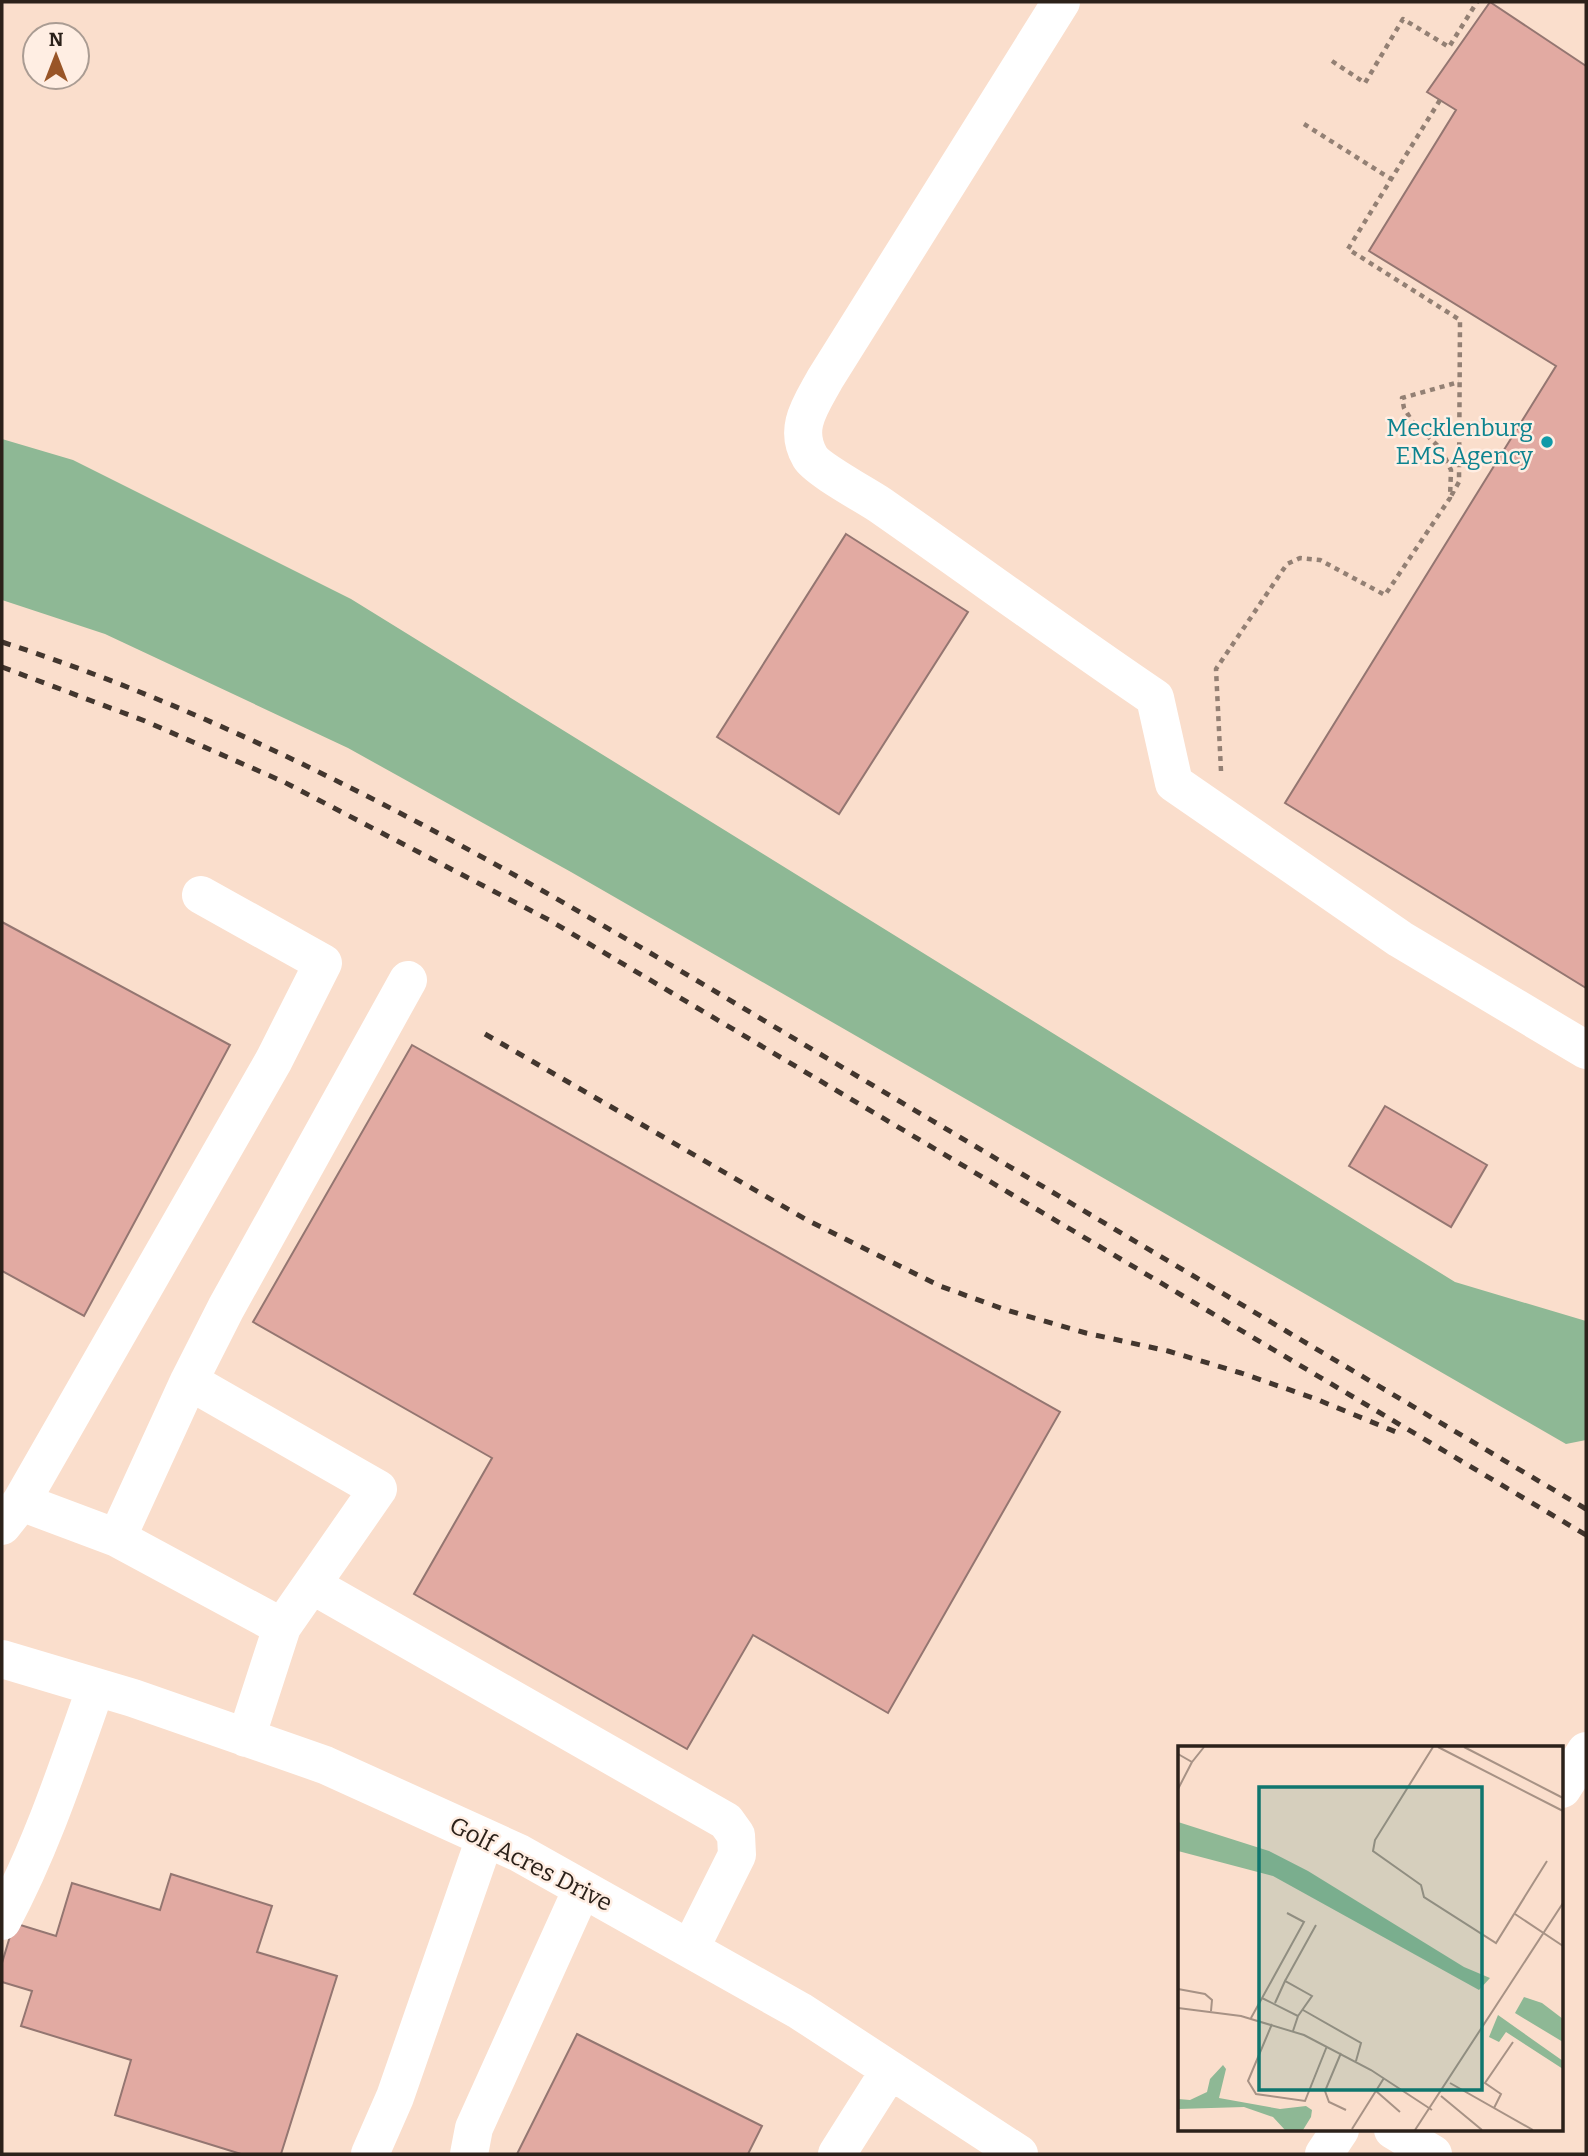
<svg xmlns="http://www.w3.org/2000/svg" width="1588" height="2156" font-family="Bitter,serif">
<style>
.forest{fill:#8eb895}
.building{fill:#e2aaa2;stroke:#947671;stroke-width:2}
.lines{fill:none;stroke-linecap:round;stroke-linejoin:round}
.path{stroke:#938074;stroke-width:4.5;stroke-dasharray:5 5;stroke-linecap:butt}
.minor{stroke:#fff;stroke-width:38}
.rail{stroke:#42362e;stroke-width:5;stroke-dasharray:9 9;stroke-linecap:butt}
.culture-dot{fill:#0f9aa8;stroke:#ffeee3;stroke-width:2.5}
.labels{text-anchor:middle;dominant-baseline:central;stroke-width:5;stroke-linejoin:round;paint-order:stroke}
.culture-label{font-size:24px;fill:#0d838f;stroke:#ffeee3;text-anchor:end}
.street-label{font-size:24px;fill:#2b211a;stroke:#ffeee3}
.inset-road{fill:none;stroke:#a79285;stroke-width:2}
.view{fill:#0f766e;fill-opacity:0.15;stroke:#0f766e;stroke-width:3.5}
.inset-edge{fill:none;stroke:#2b211a;stroke-width:3.5}
</style>
<rect width="100%" height="100%" fill="#fadecc"/>
<!-- forest -->
<path class="forest" d="M 2,439 L 73,460 L 351,599 L 1455,1282 L 1586,1321 L 1586,1440 L 1566,1444 L 571,872 L 348,748 L 105,634 L 2,600 Z"/>
<!-- building -->
<path class="building" d="M 1490,2 L 1586,66 L 1586,988 L 1285,803 L 1556,366 L 1369,251 L 1456,110 L 1427,92 Z
M 846,534 L 968,612 L 839,814 L 717,737 Z
M 2,922 L 230,1045 L 84,1316 L 2,1271 Z
M 412,1045 L 1060,1412 L 888,1713 L 753,1635 L 687,1749 L 414,1594 L 492,1458 L 253,1322 Z
M 1385,1106 L 1487,1165 L 1451,1227 L 1349,1166 Z
M 171,1874 L 272,1906 L 257,1952 L 337,1976 L 281,2154 L 241,2154 L 115,2115 L 131,2060 L 21,2026 L 32,1991 L 2,1982 L 2,1963 L 14,1923 L 56,1936 L 72,1883 L 160,1910 Z
M 577,2034 L 762,2126 L 748,2154 L 517,2154 Z"/>
<g class="lines">
<!-- path -->
<path class="path" d="M 1332,61 L 1365,83 L 1403,19 L 1449,47 L 1477,2
M 1440,100 L 1348,249 L 1460,320 L 1459,482 L 1451,496
M 1304,124 L 1391,179
M 1221,771 L 1216,669 L 1287,564 L 1300,558 L 1320,560 L 1385,595 L 1450,498 L 1451,470 L 1441,449 L 1412,421 L 1404,408 L 1402,398 L 1459,382"/>
<!-- minor -->
<path class="minor" d="M 1061,2 L 825,379 C 811,405 793,428 810,457 C 817,469 865,495 880,505 C 972,569 1062,635 1155,698 L 1174,783 L 1400,939 L 1586,1050
M 189,1381 L 226,1308 L 408,980
M 21,1502 L 117,1538 L 282,1627 L 246,1738
M 2,1526 L 21,1502 L 274,1060 L 323,963 L 201,895
M 117,1538 L 189,1381 L 378,1489 L 282,1627
M 312,1585 L 726,1821 L 736,1835 L 737,1855 L 690,1949
M 2,1659 L 133,1698 L 325,1765 L 519,1853 L 800,2011 L 1019,2154
M 1562,1789 L 1586,1751
M 2,1921 C 42,1846 68,1766 96,1687
M 1393,2130 L 1433,2154
M 370,2154 L 395,2097 L 485,1838
M 469,2154 L 474,2128 L 582,1889
M 837,2154 L 890,2070
M 1324,2154 L 1340,2130"/>
<!-- rail -->
<path class="rail" d="M 2,642 C 293,736 559,898 820,1054 C 1076,1206 1331,1358 1586,1509
M 2,667 L 145,721 L 284,782 L 549,920 L 1586,1535
M 485,1034 L 807,1220 L 940,1286 L 1006,1310 L 1086,1333 L 1168,1351 L 1241,1373 L 1316,1399 L 1396,1432"/>
</g>
<!-- markers -->
<circle class="culture-dot" cx="1547" cy="442" r="7"/>
<g class="labels">
<!-- culture labels -->
<g class="culture-label">
<text x="1533" y="428">Mecklenburg<tspan x="1533" dy="28">EMS Agency</tspan></text>
</g>
<!-- street labels -->
<g class="street-label">
<text transform="translate(531 1864) rotate(27)">Golf Acres Drive</text>
</g>
</g>
<!-- overview -->
<g transform="translate(1178 1746)">
<rect width="385" height="385" fill="#fadecc"/>
<path d="M 0,76 L 91,105 L 130,125 L 286,221 L 312,232 L 301,244 L 95,130 L 0,105 ZM 346,251 L 364,257 L 385,273 L 385,296 L 337,267 ZM 320,269 L 385,315 L 385,323 L 328,286 L 321,296 L 311,291 ZM 45,319 L 48,323 L 41,352 L 102,363 L 128,360 L 134,364 L 133,371 L 125,384 L 107,384 L 95,371 L 66,361 L 0,363 L 0,353 L 12,354 L 29,346 L 32,333 Z" fill="#8eb895"/>
<path class="inset-road" d="M 255,1 L 197,94 L 195,105 L 243,139 L 246,151 L 318,197 L 369,115M 260,1 L 385,65M 286,1 L 385,52M 0,8 L 14,16 L 26,1M 0,43 L 14,16M 337,168 L 385,200M 107,235 L 138,179M 0,243 L 27,248 L 34,254 L 33,265M 84,252 L 120,270 L 115,285M 97,257 L 107,235 L 134,250 L 120,270M 0,262 L 63,270 L 126,289 L 193,324 L 254,364M 125,264 L 183,297 L 178,315M 73,272 L 126,176 L 109,167M 94,278 L 70,335 L 78,348 L 127,355 L 149,300M 163,307 L 147,345 L 151,356 L 168,364M 272,337 L 355,384M 198,345 L 222,366M 263,350 L 304,384M 316,362 L 323,348 L 307,337 L 335,296M 174,383 L 206,332M 237,384 L 385,157"/>
<path class="view" d="M 81,41 L 304,41 L 304,344 L 81,344 Z"/>
<rect width="385" height="385" class="inset-edge"/>
</g>
<!-- border -->
<rect width="1588" height="2156" fill="none" stroke="#2b211a" stroke-width="7"/>
<!-- north arrow -->
<g transform="translate(56 56)"><circle r="33" fill="#ffeee3" stroke="#aa9c93" stroke-width="2"/>
<path d="M0-5L12 26L0 18L-12 26Z" fill="#995527"/>
<text y="-10" font-size="19" font-weight="bold" text-anchor="middle" fill="#2b211a">N</text>
</g>
</svg>
